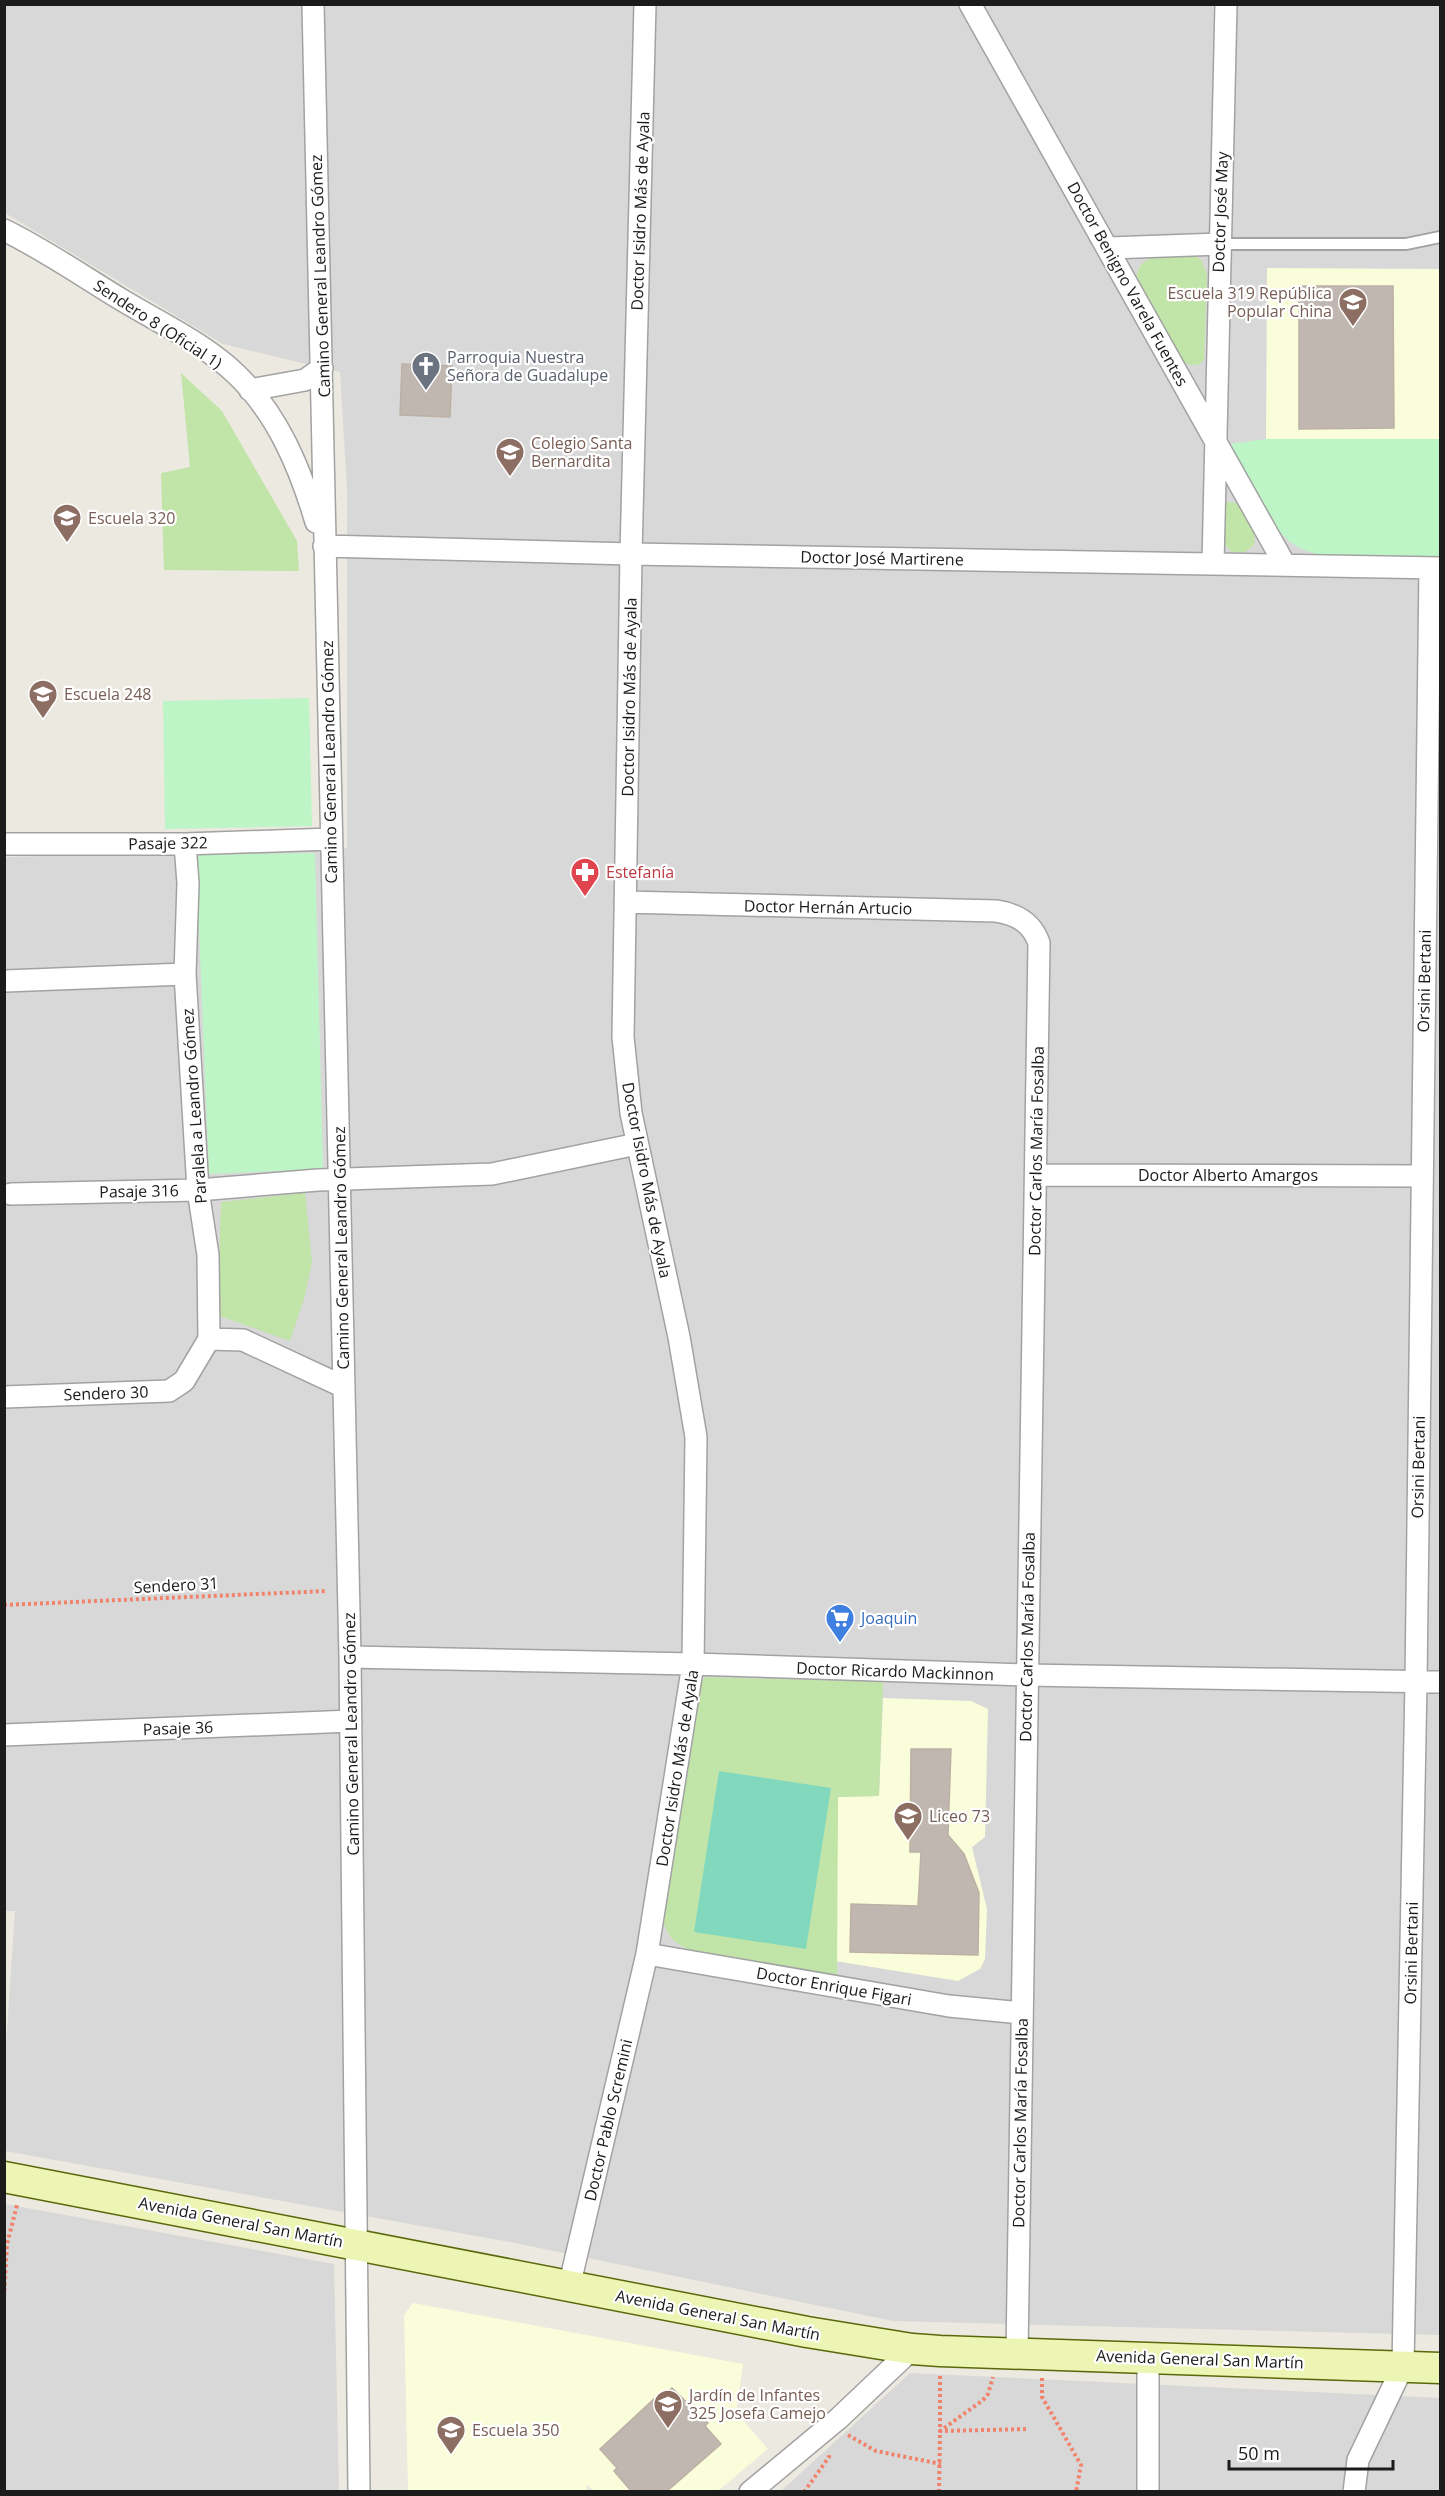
<svg xmlns="http://www.w3.org/2000/svg" width="1445" height="2496" font-family="'Open Sans',sans-serif">
<style>
.residential{fill:#d9d8d8}
.education{fill:#fafdd9}
.grass{fill:#c1e4a8}
.park{fill:#bef5c6}
.pitch{fill:#82d8bd}
.building{fill:#c0b8b0;stroke:#bcb0a4;stroke-width:1.5}
.lines{fill:none;stroke-linecap:round;stroke-linejoin:round}
.service-casing{stroke:#a2a2a2;stroke-width:14}
.minor-casing{stroke:#a2a2a2;stroke-width:24}
.secondary-casing{stroke:#58690a;stroke-width:33}
.path{stroke:#f1836c;stroke-width:4;stroke-dasharray:3 3;stroke-linecap:butt}
.service{stroke:#fff;stroke-width:10}
.minor{stroke:#fff;stroke-width:21}
.secondary{stroke:#edf5b5;stroke-width:30}
.labels{text-anchor:middle;dominant-baseline:central;stroke-width:4.5;stroke-linejoin:round;paint-order:stroke}
.street-label{font-size:16px;fill:#1b1b1b;stroke:#fff}
.education-label{font-size:16px;fill:#785e54;stroke:#fff;text-anchor:start}
.worship-label{font-size:16px;fill:#5b616d;stroke:#fff;text-anchor:start}
.health-label{font-size:16px;fill:#be3a42;stroke:#fff;text-anchor:start}
.shop-label{font-size:16px;fill:#366cbe;stroke:#fff;text-anchor:start}
</style>
<rect width="100%" height="100%" fill="#ece9e0"/>
<!-- residential -->
<path class="residential" d="M 5,5 L 1440,5 L 1440,2335 L 893,2321 L 515,2243 L 5,2151 L 5,2060 L 15,1911 L 5,1911 L 5,857 L 347,848 L 347,489 L 340,372 L 223,344 L 5,213 Z
M 5,2204 L 334,2264 L 339,2491 L 5,2491 Z
M 910,2373 L 1440,2398 L 1440,2491 L 780,2492 Z"/>
<!-- education -->
<path class="education" d="M 1267,268 L 1440,269 L 1440,439 L 1266,439 Z
M 883,1698 L 971,1701 L 988,1709 L 985,1837 L 972,1847 L 987,1909 L 985,1959 L 980,1969 L 958,1981 L 835,1961 L 838,1797 L 879,1796 Z
M 413,2303 L 743,2364 L 736,2412 L 768,2449 L 718,2491 L 594,2491 L 587,2484 L 587,2492 L 408,2491 L 404,2315 Z"/>
<!-- grass -->
<path class="grass" d="M 1194,255 L 1202,261 L 1207,275 L 1204,359 L 1200,364 C 1191,366 1187,365 1181,359 L 1136,279 C 1139,249 1172,256 1194,255 Z
M 181,373 L 222,411 L 297,541 L 299,571 L 164,570 L 161,473 L 190,467 Z
M 1227,502 L 1239,503 L 1255,531 L 1254,545 L 1245,552 L 1232,552 L 1223,543 L 1224,505 Z
M 305,1193 L 312,1262 L 305,1296 L 290,1341 L 217,1315 L 221,1202 Z
M 705,1677 L 883,1682 L 879,1796 L 838,1797 L 837,1977 L 695,1952 C 669,1942 662,1931 662,1903 L 701,1682 Z"/>
<!-- park -->
<path class="park" d="M 1266,439 L 1440,439 L 1440,557 L 1319,555 C 1308,551 1298,548 1289,541 C 1269,524 1244,469 1230,444 Z
M 309,698 L 312,826 L 165,829 L 163,701 Z
M 315,853 L 323,1169 L 209,1174 L 196,855 Z"/>
<!-- pitch -->
<path class="pitch" d="M 719,1771 L 831,1788 L 806,1949 L 694,1932 Z"/>
<!-- building -->
<path class="building" d="M 1299,286 L 1393,286 L 1394,428 L 1299,429 Z
M 402,364 L 452,366 L 450,417 L 400,415 Z
M 911,1749 L 951,1749 L 948,1835 L 964,1854 L 979,1893 L 978,1955 L 850,1952 L 851,1904 L 918,1906 L 921,1852 L 910,1852 Z
M 672,2388 L 708,2423 L 705,2426 L 721,2444 L 666,2492 L 632,2492 L 614,2471 L 617,2468 L 600,2449 L 654,2399 L 656,2402 Z"/>
<g class="lines">
<!-- service casing -->
<g class="service-casing">
<path id="service" d="M 1220,244 L 1406,244 L 1440,237"/>
</g>
<!-- minor casing -->
<g class="minor-casing">
<path id="minor" d="M 313,4 L 350,1657 L 359,2492
M 970,4 L 1285,565
M 4,230 C 45,250 84,277 122,300 C 160,323 205,344 237,375 C 278,415 300,468 316,522
M 1109,248 L 1220,244
M 250,390 L 305,380 L 322,368
M 324,546 L 631,554 L 1440,568
M 1213,564 L 1226,4
M 4,844 L 185,844 L 331,839
M 625,902 L 996,911 C 1017,914 1032,923 1039,943 L 1017,2353
M 5,981 L 185,974
M 1036,1175 L 1421,1176
M 11,1194 L 198,1190 L 318,1180 L 492,1174 L 637,1144
M 209,1339 L 243,1340 L 344,1387
M 4,1397 L 169,1391 L 184,1381 L 209,1339 L 208,1255 L 198,1190 L 185,974 L 188,883 L 185,844
M 350,1657 L 693,1664 L 1026,1675 L 1440,1682
M 4,1735 L 351,1721
M 647,1954 L 949,2006 L 1022,2013
M 569,2287 L 647,1954 L 693,1664 L 696,1437 L 679,1337 L 631,1113 L 623,1037 L 631,554 L 645,4
M 750,2492 L 838,2419 L 912,2349
M 1148,2492 L 1148,2357
M 1354,2492 L 1358,2460 L 1403,2366 L 1416,1682 L 1430,568"/>
</g>
<!-- secondary casing -->
<g class="secondary-casing">
<path id="secondary" d="M 4,2177 L 807,2332 L 912,2349 L 940,2351 L 1440,2368"/>
</g>
<!-- path -->
<path class="path" d="M 4,1605 L 327,1591
M 4,2297 L 7,2244 L 17,2205
M 940,2376 L 940,2431 L 1029,2429
M 1042,2378 L 1042,2397 L 1081,2465 L 1076,2492
M 848,2435 L 876,2451 L 941,2464
M 804,2492 L 829,2457 L 828,2452
M 939,2492 L 940,2431 L 983,2400 L 988,2394 L 993,2377"/>
<!-- service -->
<use href="#service" class="service"/>
<!-- minor -->
<use href="#minor" class="minor"/>
<!-- secondary -->
<use href="#secondary" class="secondary"/>
</g>
<!-- icons -->
<defs>
<g id="school-pin" transform="scale(1.5)"><path d="M0 17L-7.5 6A9.5 9.5 0 1 1 7.5 6Z" fill="#8d6e63" stroke="#fff"/><path d="M0-5L7-2L0 1L-7-2ZM-4 1L0 2.5L4 1V4Q0 6-4 4Z" fill="#fff"/></g>
<g id="church-pin" transform="scale(1.5)"><path d="M0 17L-7.5 6A9.5 9.5 0 1 1 7.5 6Z" fill="#6b7280" stroke="#fff"/><path d="M-1.2-6h2.4v3.5h3.3v2.4h-3.3V6h-2.4V-.1h-3.3v-2.4h3.3Z" fill="#fff"/></g>
<g id="pharmacy-pin" transform="scale(1.5)"><path d="M0 17L-7.5 6A9.5 9.5 0 1 1 7.5 6Z" fill="#e0444e" stroke="#fff"/><path d="M-2-6h4v4h4v4h-4v4h-4v-4h-4v-4h4Z" fill="#fff"/></g>
<g id="supermarket-pin" transform="scale(1.5)"><path d="M0 17L-7.5 6A9.5 9.5 0 1 1 7.5 6Z" fill="#3f7fe0" stroke="#fff"/><path d="M-6-5.5h2.5l.6 2H6L4.5 2H-2.5L-4.4-4H-6ZM-1.5 3.2a1.3 1.3 0 1 0 .1 0ZM3 3.2a1.3 1.3 0 1 0 .1 0Z" fill="#fff"/></g>
</defs>
<g fill-rule="evenodd">
<use href="#school-pin" x="1353" y="302"/>
<use href="#church-pin" x="426" y="366"/>
<use href="#school-pin" x="510" y="452"/>
<use href="#school-pin" x="67" y="518"/>
<use href="#school-pin" x="43" y="694"/>
<use href="#pharmacy-pin" x="585" y="872"/>
<use href="#supermarket-pin" x="840" y="1618"/>
<use href="#school-pin" x="908" y="1816"/>
<use href="#school-pin" x="668" y="2404"/>
<use href="#school-pin" x="451" y="2430"/>
</g>
<g class="labels">
<!-- street labels -->
<g class="street-label">
<text transform="translate(640 211) rotate(-88)">Doctor Isidro Más de Ayala</text>
<text transform="translate(1220 212) rotate(-88)">Doctor José May</text>
<text transform="translate(320 276) rotate(-92)">Camino General Leandro Gómez</text>
<text transform="translate(1128 284) rotate(61)">Doctor Benigno Varela Fuentes</text>
<text transform="translate(158 324) rotate(33)">Sendero 8 (Oficial 1)</text>
<text transform="translate(882 558) rotate(1)">Doctor José Martirene</text>
<text transform="translate(629 697) rotate(-89)">Doctor Isidro Más de Ayala</text>
<text transform="translate(329 762) rotate(-91)">Camino General Leandro Gómez</text>
<text transform="translate(168 843) rotate(-1)">Pasaje 322</text>
<text transform="translate(828 907) rotate(1)">Doctor Hernán Artucio</text>
<text transform="translate(1424 981) rotate(-89)">Orsini Bertani</text>
<text transform="translate(194 1106) rotate(-94)">Paralela a Leandro Gómez</text>
<text transform="translate(1036 1151) rotate(-89)">Doctor Carlos María Fosalba</text>
<text x="1228" y="1175">Doctor Alberto Amargos</text>
<text transform="translate(647 1180) rotate(79)">Doctor Isidro Más de Ayala</text>
<text transform="translate(139 1191) rotate(-1)">Pasaje 316</text>
<text transform="translate(341 1248) rotate(-91)">Camino General Leandro Gómez</text>
<text transform="translate(106 1393) rotate(-2)">Sendero 30</text>
<text transform="translate(1418 1467) rotate(-89)">Orsini Bertani</text>
<text transform="translate(176 1585) rotate(-3)">Sendero 31</text>
<text transform="translate(1027 1637) rotate(-89)">Doctor Carlos María Fosalba</text>
<text transform="translate(895 1671) rotate(2)">Doctor Ricardo Mackinnon</text>
<text transform="translate(178 1728) rotate(-2)">Pasaje 36</text>
<text transform="translate(351 1734) rotate(-91)">Camino General Leandro Gómez</text>
<text transform="translate(677 1768) rotate(-81)">Doctor Isidro Más de Ayala</text>
<text transform="translate(1411 1953) rotate(-89)">Orsini Bertani</text>
<text transform="translate(834 1986) rotate(10)">Doctor Enrique Figari</text>
<text transform="translate(608 2120) rotate(-77)">Doctor Pablo Scremini</text>
<text transform="translate(1020 2123) rotate(-89)">Doctor Carlos María Fosalba</text>
<text transform="translate(241 2222) rotate(11)">Avenida General San Martín</text>
<text transform="translate(718 2315) rotate(11)">Avenida General San Martín</text>
<text transform="translate(1200 2359) rotate(2)">Avenida General San Martín</text>
</g>
<!-- education labels -->
<g class="education-label">
<text x="1332" y="293" text-anchor="end">Escuela 319 República<tspan x="1332" dy="18">Popular China</tspan></text>
<text x="531" y="443">Colegio Santa<tspan x="531" dy="18">Bernardita</tspan></text>
<text x="88" y="518">Escuela 320</text>
<text x="64" y="694">Escuela 248</text>
<text x="929" y="1816">Liceo 73</text>
<text x="689" y="2395">Jardín de Infantes<tspan x="689" dy="18">325 Josefa Camejo</tspan></text>
<text x="472" y="2430">Escuela 350</text>
</g>
<!-- worship labels -->
<g class="worship-label">
<text x="447" y="357">Parroquia Nuestra<tspan x="447" dy="18">Señora de Guadalupe</tspan></text>
</g>
<!-- health labels -->
<g class="health-label">
<text x="606" y="872">Estefanía</text>
</g>
<!-- shop labels -->
<g class="shop-label">
<text x="861" y="1618">Joaquin</text>
</g>
</g>
<!-- border -->
<rect width="1445" height="2496" fill="none" stroke="#1b1b1b" stroke-width="12"/>
<!-- scale -->
<path d="M1229 2460v9h164v-9" fill="none" stroke="#1b1b1b" stroke-width="3"/>
<text x="1238" y="2460" font-size="18" fill="#1b1b1b" stroke="#ffffff" stroke-width="4.5" paint-order="stroke">50 m</text>
</svg>
